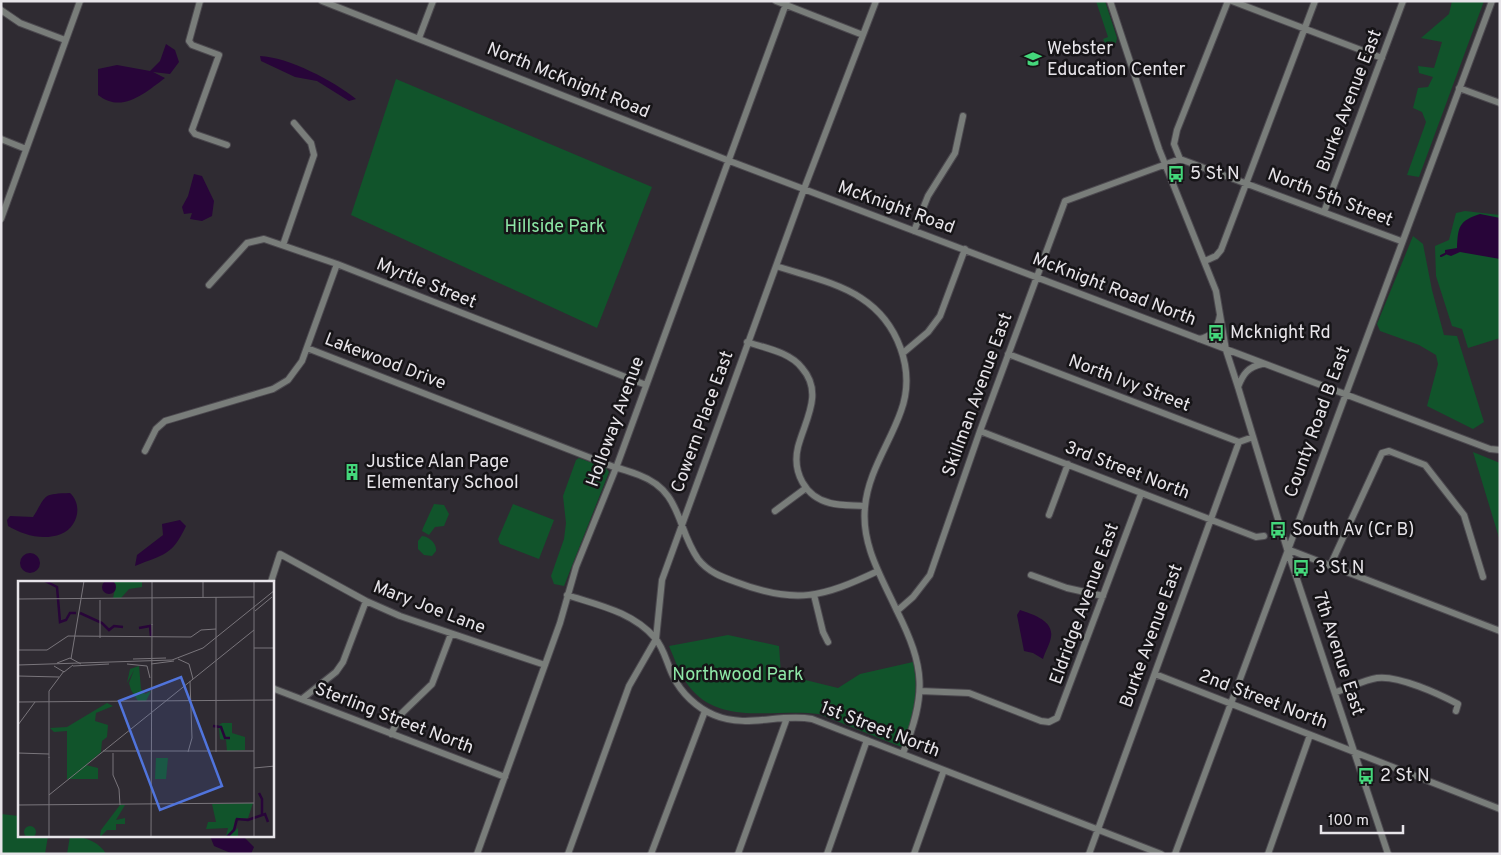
<svg xmlns="http://www.w3.org/2000/svg" width="1501" height="855" font-family="Overpass,sans-serif">
<style>
.green{fill:#11542b}
.water{fill:#280539}
.lines{fill:none;stroke-linecap:round;stroke-linejoin:round}
.stream{stroke:#280539;stroke-width:2}
.minor-casing{stroke:#4c494f;stroke-width:8}
.minor{stroke:#797d7a;stroke-width:6}
.labels{text-anchor:middle;dominant-baseline:central;stroke-width:5;stroke-linejoin:round;paint-order:stroke}
.poi-label{font-size:18px;fill:#e7e4e9;stroke:#161417;text-anchor:start}
.street-label{font-size:18px;fill:#e7e4e9;stroke:#161417}
.park-label{font-size:18px;fill:#8ee8a7;stroke:#161417}
.inset-river{fill:none;stroke:#280539;stroke-width:2.5}
.inset-road{fill:none;stroke:#79757b;stroke-width:1}
.view{fill:#5074dc;fill-opacity:0.15;stroke:#5074dc;stroke-width:2.5}
.inset-edge{fill:none;stroke:#e7e4e9;stroke-width:2.5}
</style>
<rect width="100%" height="100%" fill="#2f2b32"/>
<!-- green -->
<path class="green" d="M 1096,1 L 1105,1 L 1117,38 L 1116,43 L 1105,43 L 1103,39 L 1108,37 Z
M 1452,1 L 1484,1 L 1419,177 L 1407,175 L 1426,122 L 1422,112 L 1413,108 L 1418,88 L 1428,87 L 1433,77 L 1419,73 L 1418,66 L 1434,68 L 1442,42 L 1421,38 L 1449,14 Z
M 396,79 L 652,187 L 597,328 L 351,215 Z
M 1465,211 L 1500,215 L 1500,338 L 1468,348 L 1462,329 L 1452,326 L 1436,276 L 1435,246 L 1449,240 L 1456,213 Z
M 1413,236 L 1423,244 L 1432,290 L 1444,335 L 1457,336 L 1484,422 L 1473,429 L 1427,406 L 1438,364 L 1436,355 L 1419,345 L 1380,331 L 1377,324 Z
M 1473,452 L 1500,463 L 1500,541 Z
M 579,458 L 606,468 L 609,472 L 564,586 L 554,584 L 551,576 L 564,539 L 566,523 L 563,496 L 576,460 Z
M 434,504 L 444,505 L 449,514 L 444,526 L 435,527 L 429,535 L 422,531 L 423,528 Z
M 513,504 L 554,520 L 539,559 L 500,544 L 498,539 Z
M 422,536 C 430,537 437,544 436,551 L 432,556 L 424,555 L 418,549 L 418,541 Z
M 728,635 L 779,646 L 781,674 L 838,688 L 860,674 L 913,662 C 920,695 912,716 904,748 L 819,714 C 777,708 724,726 692,690 C 681,678 675,660 669,646 Z
M 1,814 L 19,816 L 19,836 L 48,836 L 45,854 L 1,854 Z
M 70,836 C 83,836 100,842 106,854 L 67,854 Z"/>
<!-- water -->
<path class="water" d="M 166,44 L 175,50 L 179,62 L 170,74 L 153,72 L 165,78 C 145,93 122,114 98,95 L 98,69 L 117,65 L 150,71 L 160,61 Z
M 260,56 C 288,57 334,81 356,99 L 349,101 L 317,81 L 295,77 L 261,61 Z
M 194,174 L 202,176 L 214,201 L 212,216 L 202,221 L 190,219 L 192,213 L 184,214 L 182,207 L 188,196 Z
M 1480,214 L 1500,218 L 1500,259 L 1460,252 L 1451,256 L 1445,254 L 1445,250 L 1457,248 C 1458,226 1459,221 1480,214 Z
M 70,493 C 83,505 78,527 61,534 C 43,541 23,535 8,526 L 7,520 L 10,516 L 33,517 C 47,495 41,494 70,493 Z
M 180,520 L 186,526 C 172,556 164,554 135,566 L 137,555 L 163,535 L 162,524 Z
M20 563a10 10 0 1 1 20 0a10 10 0 1 1-20 0Z
M 1020,610 C 1031,614 1054,620 1051,637 C 1050,644 1045,652 1043,659 L 1033,653 L 1024,651 L 1017,615 Z
M 210,836 L 243,836 L 254,847 L 251,854 L 233,854 L 214,846 Z"/>
<g class="lines">
<!-- stream -->
<path class="stream" d="M 1441,256 L 1445,254"/>
<!-- minor casing -->
<g class="minor-casing">
<path id="minor" d="M 200,1 L 189,41 L 192,45 L 219,55 L 192,130 L 195,134 L 227,145
M 322,1 L 727,160 L 1490,449 L 1500,450
M 776,1 L 863,35
M 1110,1 L 1159,149 L 1216,291 L 1226,350 L 1238,387 L 1287,549 L 1388,854
M 1232,1 L 1382,58
M 1,10 L 20,23 L 65,40
M 419,38 L 433,1
M 1459,88 L 1500,103
M 1,139 L 26,149
M 1180,159 L 1174,144 L 1177,130 L 1228,1
M 1324,212 L 1403,1
M 1,219 L 80,1
M 914,231 L 928,196 L 955,153 L 963,116
M 283,245 L 314,155 L 311,143 L 294,123
M 1205,261 L 1216,256 L 1221,250 L 1315,1
M 776,266 C 803,275 837,282 861,298 C 898,322 916,370 901,411 C 890,443 868,472 865,507 C 861,545 882,578 897,611
M 209,285 L 247,243 L 264,239 L 337,264 L 646,385
M 1199,339 C 1213,337 1218,327 1220,315
M 747,342 C 765,348 790,352 802,368 C 824,393 805,420 798,447 C 792,472 805,497 830,503 C 841,506 854,505 865,506
M 307,348 L 614,467 C 622,469 631,472 639,475 C 682,491 676,527 698,559 C 708,572 722,577 736,582 C 796,605 823,597 878,571
M 903,353 L 928,332 L 940,316 L 965,249
M 1008,354 L 1239,442
M 1238,387 C 1243,374 1248,367 1262,364
M 980,431 L 1256,537 L 1264,536
M 145,451 L 156,429 L 165,421 L 273,389 L 288,380 L 302,361 L 337,264
M 775,511 L 806,488
M 1049,515 L 1068,464
M 1287,549 L 1500,631
M 1330,566 L 1382,453 L 1389,451 L 1425,465 L 1464,515 L 1483,577
M 1031,575 L 1067,588 L 1103,596
M 271,582 L 280,554 L 366,601 L 400,616 L 545,665
M 567,595 C 598,605 633,612 655,638 C 664,648 667,664 673,676 C 681,693 697,708 714,715 C 747,729 779,713 812,719 L 1161,854
M 814,595 L 823,632 L 828,642
M 1155,674 L 1500,809
M 272,688 L 505,777
M 920,691 L 969,693 L 1041,721 L 1049,722 L 1057,718 L 1141,494
M 1336,692 C 1349,688 1364,680 1377,678 C 1398,675 1439,694 1458,704 L 1456,711
M 302,699 L 336,672 L 343,662 L 366,601
M 391,734 L 402,713 L 432,684 L 451,634
M 903,753 C 927,694 925,667 897,611 L 913,597 L 930,575 L 980,431 L 1065,201 L 1180,159 L 1401,241
M 477,854 L 560,623 L 576,567 L 616,468 L 787,1
M 568,854 L 629,686 L 656,639 L 662,580 L 804,189 L 876,1
M 651,854 L 705,711
M 738,854 L 787,718
M 827,854 L 867,740
M 914,854 L 944,770
M 1089,854 L 1239,442 L 1253,437
M 1175,854 L 1492,1
M 1268,854 L 1310,735"/>
</g>
<!-- minor -->
<use href="#minor" class="minor"/>
</g>
<!-- icons -->
<defs>
<g id="school-bare" transform="scale(1.35)"><path d="M0-5L7-2L0 1L-7-2ZM-4 1L0 2.5L4 1V4Q0 6-4 4Z" fill="#44d77b" stroke="#161417" stroke-width="2.5" paint-order="stroke"/></g>
<g id="bus-bare" transform="scale(1.35)"><path d="M-5-6H5V4H4V6H2V4H-2V6H-4V4H-5ZM-3.5-4V0h7V-4ZM-3.5 1.2v1.5H-2V1.2ZM2 1.2v1.5H3.5V1.2Z" fill="#44d77b" stroke="#161417" stroke-width="2.5" paint-order="stroke"/></g>
<g id="building-bare" transform="scale(1.35)"><path d="M-4-6H4V6H1V3H-1V6H-4ZM-2.5-4.3h1.7v1.8h-1.7ZM.8-4.3h1.7v1.8H.8ZM-2.5-1h1.7V.8h-1.7ZM.8-1h1.7V.8H.8Z" fill="#44d77b" stroke="#161417" stroke-width="2.5" paint-order="stroke"/></g>
</defs>
<g fill-rule="evenodd">
<use href="#school-bare" x="1033" y="59"/>
<use href="#bus-bare" x="1176" y="174"/>
<use href="#bus-bare" x="1216" y="333"/>
<use href="#building-bare" x="352" y="472"/>
<use href="#bus-bare" x="1278" y="530"/>
<use href="#bus-bare" x="1301" y="568"/>
<use href="#bus-bare" x="1366" y="776"/>
</g>
<g class="labels">
<!-- poi labels -->
<g class="poi-label">
<text x="1047" y="49">Webster<tspan x="1047" dy="21">Education Center</tspan></text>
<text x="1190" y="174">5 St N</text>
<text x="1230" y="333">Mcknight Rd</text>
<text x="366" y="462">Justice Alan Page<tspan x="366" dy="21">Elementary School</tspan></text>
<text x="1292" y="530">South Av (Cr B)</text>
<text x="1315" y="568">3 St N</text>
<text x="1380" y="776">2 St N</text>
</g>
<!-- street labels -->
<g class="street-label">
<text transform="translate(568 81) rotate(22)">North McKnight Road</text>
<text transform="translate(1350 101) rotate(-69)">Burke Avenue East</text>
<text transform="translate(1330 198) rotate(21)">North 5th Street</text>
<text transform="translate(896 208) rotate(20)">McKnight Road</text>
<text transform="translate(426 284) rotate(22)">Myrtle Street</text>
<text transform="translate(1114 290) rotate(21)">McKnight Road North</text>
<text transform="translate(385 362) rotate(21)">Lakewood Drive</text>
<text transform="translate(1129 384) rotate(21)">North Ivy Street</text>
<text transform="translate(978 395) rotate(-70)">Skillman Avenue East</text>
<text transform="translate(616 422) rotate(-70)">Holloway Avenue</text>
<text transform="translate(703 422) rotate(-70)">Cowern Place East</text>
<text transform="translate(1318 422) rotate(-70)">County Road B East</text>
<text transform="translate(1127 471) rotate(21)">3rd Street North</text>
<text transform="translate(1085 604) rotate(-70)">Eldridge Avenue East</text>
<text transform="translate(429 608) rotate(21)">Mary Joe Lane</text>
<text transform="translate(1152 636) rotate(-70)">Burke Avenue East</text>
<text transform="translate(1338 654) rotate(72)">7th Avenue East</text>
<text transform="translate(1263 700) rotate(21)">2nd Street North</text>
<text transform="translate(394 719) rotate(21)">Sterling Street North</text>
<text transform="translate(880 730) rotate(21)">1st Street North</text>
</g>
<!-- park labels -->
<g class="park-label">
<text x="555" y="227">Hillside Park</text>
<text x="738" y="675">Northwood Park</text>
</g>
</g>
<!-- overview -->
<g transform="translate(18 581)">
<rect width="256" height="256" fill="#2f2b32"/>
<path d="M 95,0 L 124,0 L 124,6 L 111,8 L 103,17 L 95,17 L 98,4 ZM 121,85 L 123,108 L 127,113 L 133,110 L 128,120 L 120,120 L 113,109 L 111,102 L 116,89 L 109,102 L 112,88 ZM 89,122 L 95,125 L 78,132 L 77,140 L 90,144 L 89,156 L 84,160 L 83,171 L 68,184 L 80,187 L 80,198 L 49,198 L 49,150 L 36,151 L 32,147 L 49,146 ZM 204,142 L 214,142 L 214,152 L 227,156 L 227,169 L 209,170 L 208,159 L 202,158 L 201,147 L 198,146 ZM 138,177 L 150,177 L 148,198 L 137,198 ZM 235,222 L 230,237 L 217,238 L 215,251 L 220,247 L 220,256 L 200,255 L 208,255 L 210,247 L 188,248 L 190,241 L 198,241 L 194,223 ZM 102,224 L 107,224 L 98,239 L 107,237 L 107,243 L 98,243 L 98,249 L 89,249 L 82,256 L 83,249 ZM6 251a6 6 0 1 1 12 0a6 6 0 1 1-12 0Z" fill="#11542b"/>
<path d="M84 6a7 7 0 1 1 14 0a7 7 0 1 1-14 0Z" fill="#280539"/>
<path class="inset-river" d="M 27,0 L 39,6 L 42,41 L 48,39 L 52,32 L 58,32M 62,32 L 84,42 L 91,49 L 96,45 L 105,46M 121,47 L 132,45 L 133,55M 195,145 L 203,146 L 207,157 L 212,157M 241,212 L 244,218 L 244,233M 209,256 L 216,249 L 219,238 L 230,239 L 247,233 L 250,241"/>
<path class="inset-road" d="M 134,0 L 134,44M 185,0 L 185,17M 198,16 L 198,171M 0,18 L 236,16M 236,18 L 236,256M 236,18 L 236,0M 82,19 L 82,57M 237,30 L 254,16M 236,67 L 257,67M 0,69 L 29,69 L 50,55 L 173,56 L 183,49 L 198,48M 53,78 L 66,0M 115,78 L 148,77M 160,78 L 171,83 L 175,98M 39,82 L 52,77 L 63,83M 109,83 L 129,85 L 132,97M 133,83 L 156,80M 0,84 L 154,79 L 185,67 L 257,9M 36,85 L 46,91 L 55,84M 55,85 L 91,83M 0,95 L 41,96M 31,110 L 46,90M 31,110 L 31,177M 0,121 L 257,119M 0,144 L 17,121M 85,170 L 236,170M 170,171 L 174,157 L 172,100M 0,172 L 31,173M 95,172 L 95,194 L 101,208 L 102,224M 31,176 L 31,256M 236,187 L 257,185M 31,214 L 236,49M 0,224 L 236,222M 133,256 L 134,43"/>
<path class="view" d="M 163,96 L 204,205 L 142,229 L 101,120 Z"/>
<rect width="256" height="256" class="inset-edge"/>
</g>
<!-- border -->
<rect width="1501" height="855" fill="none" stroke="#e7e4e9" stroke-width="5"/>
<!-- scale -->
<path d="M1321 825v8h82v-8" fill="none" stroke="#e7e4e9" stroke-width="2.5"/>
<text x="1328" y="825" font-size="15" fill="#e7e4e9" stroke="#161417" stroke-width="4" paint-order="stroke">100 m</text>
</svg>
